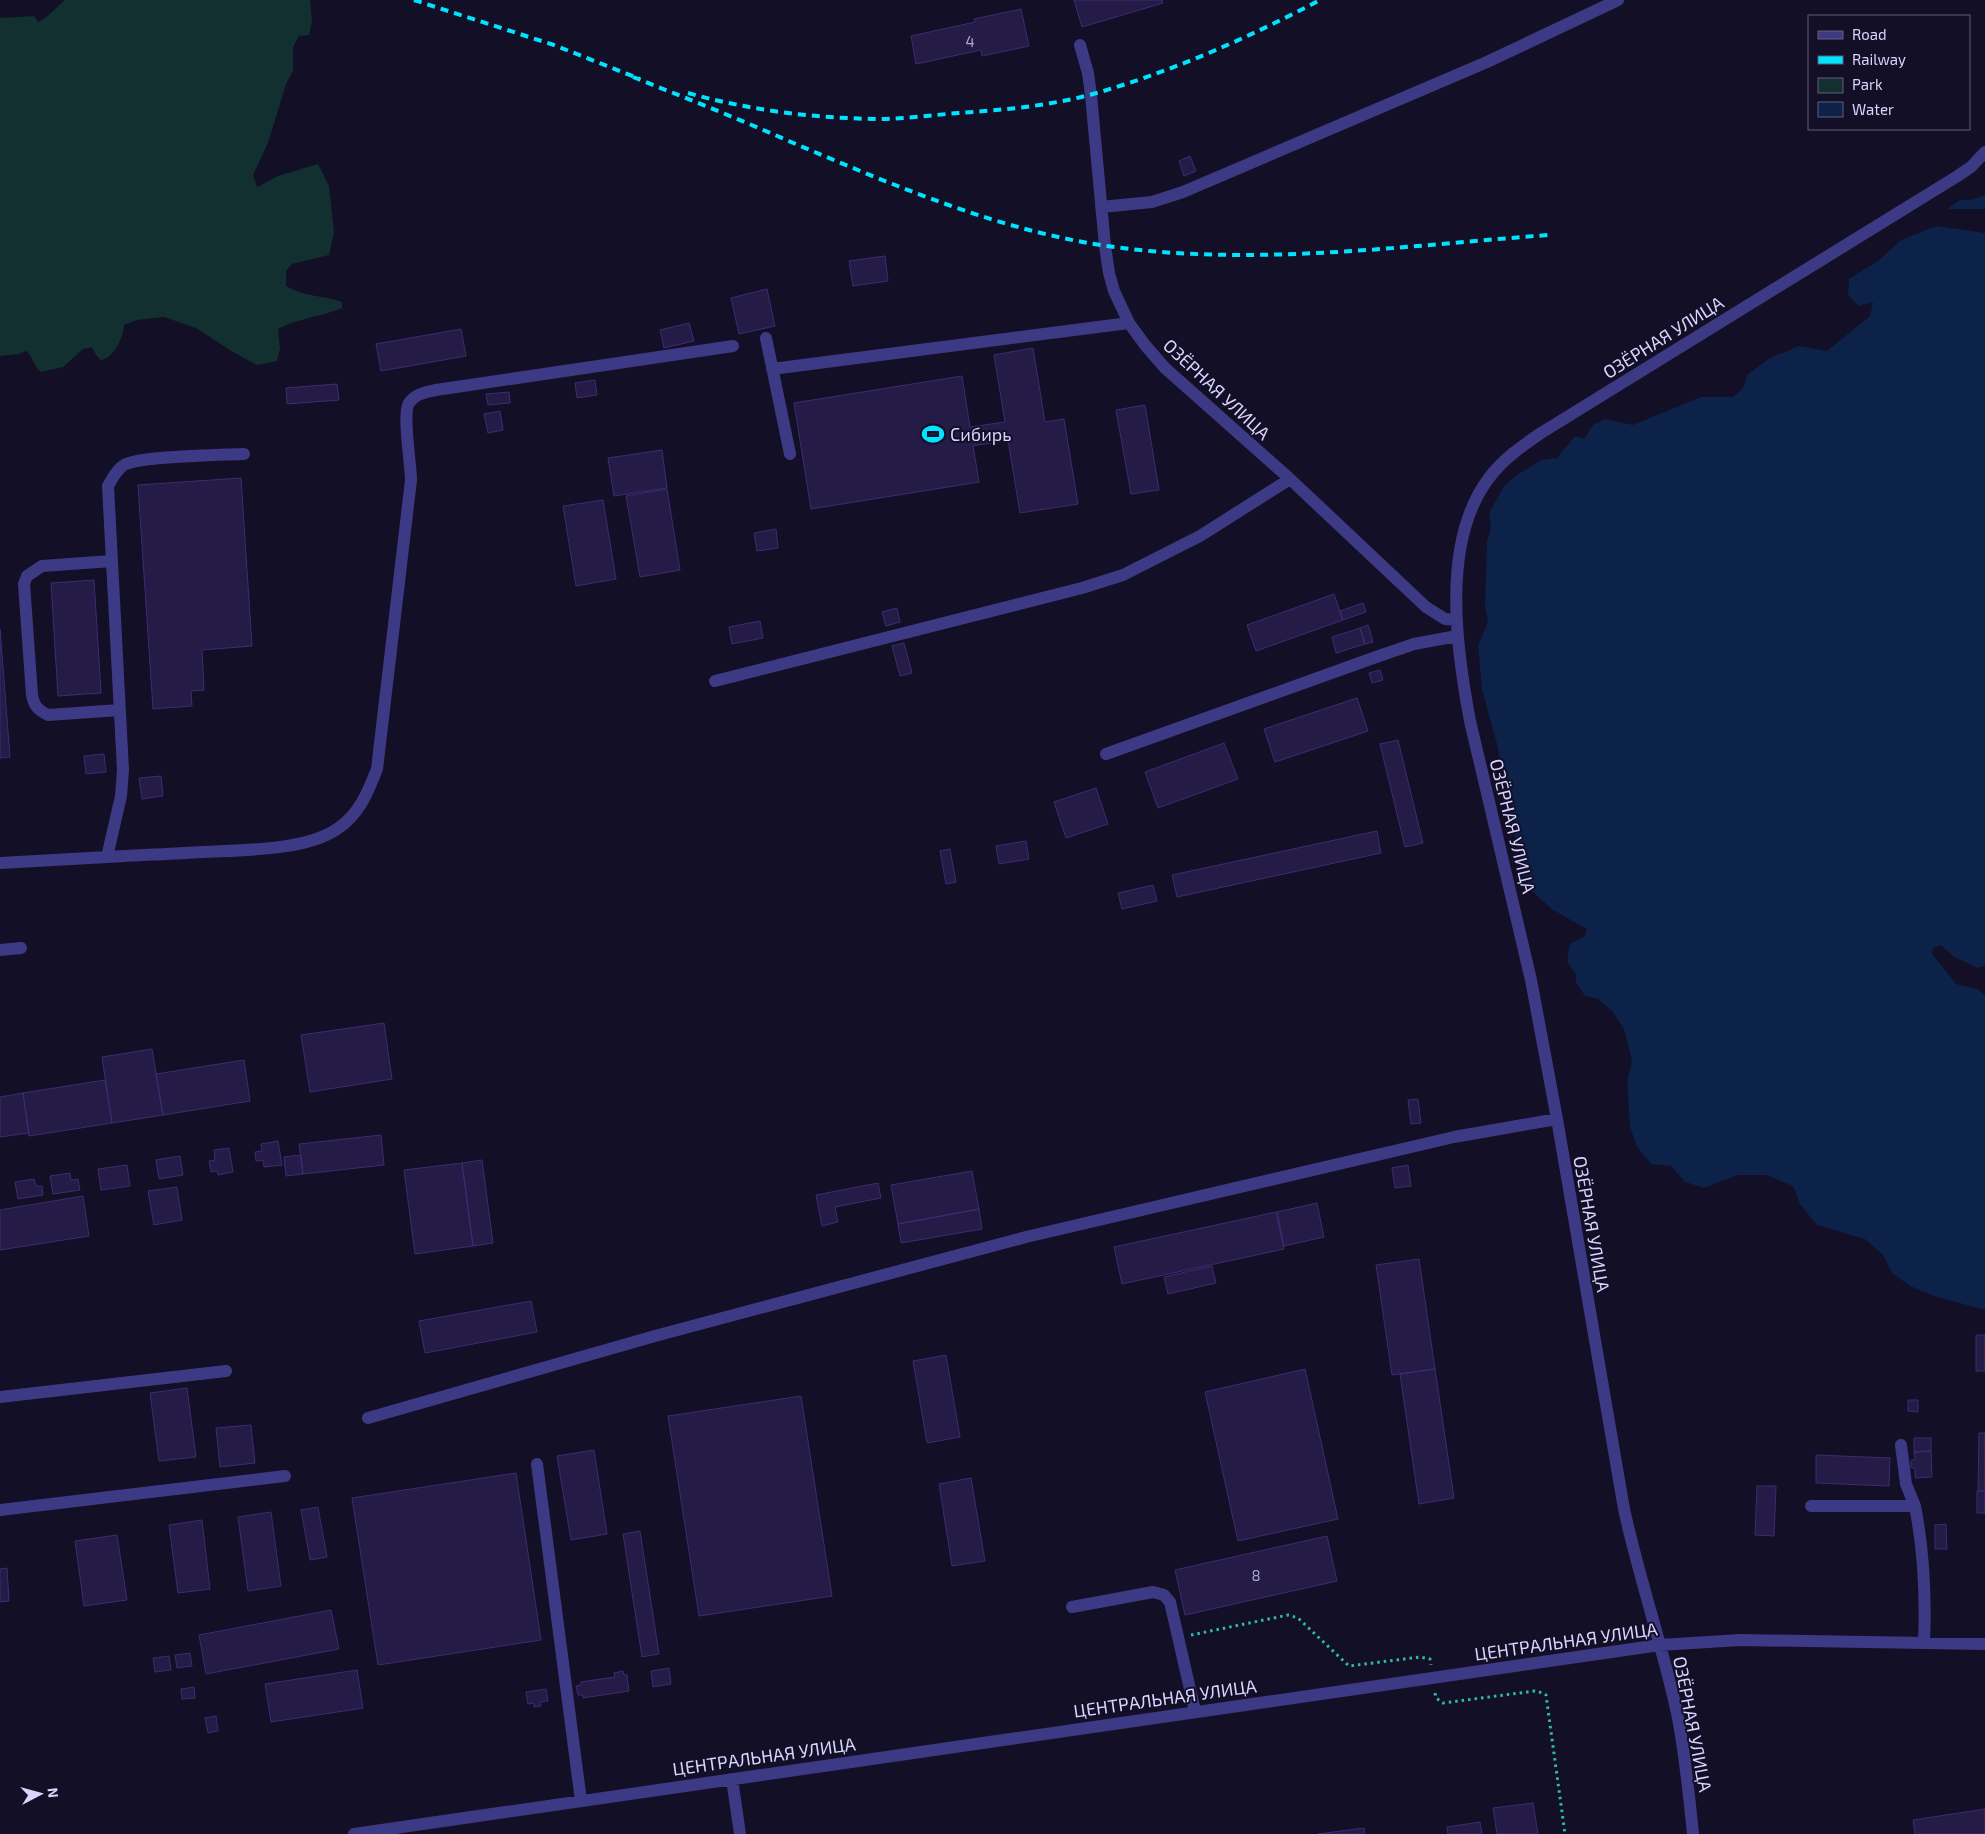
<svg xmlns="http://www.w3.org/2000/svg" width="1985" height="1834" font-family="'Exo 2',sans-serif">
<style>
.green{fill:#12302f}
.water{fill:#0c2248}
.building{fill:#241b47;stroke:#3b2d73}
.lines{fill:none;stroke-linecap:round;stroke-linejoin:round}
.path{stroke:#2fb8b0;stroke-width:3;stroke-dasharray:2.5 4;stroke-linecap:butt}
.minor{stroke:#3d3a85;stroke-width:12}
.rail{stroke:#00e5ff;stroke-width:4;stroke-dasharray:8 6;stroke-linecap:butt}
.labels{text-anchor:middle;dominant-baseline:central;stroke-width:4;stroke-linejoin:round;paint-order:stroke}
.number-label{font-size:15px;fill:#aca6d1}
.street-label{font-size:18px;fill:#d9d4ff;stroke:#130f26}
.poi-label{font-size:18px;fill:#d9d4ff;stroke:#130f26;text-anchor:start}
</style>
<rect width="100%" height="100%" fill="#130f26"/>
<!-- green -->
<path class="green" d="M 65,0 L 310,0 L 312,22 L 309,35 L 299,36 L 293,47 L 293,71 L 286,84 L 268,143 L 253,175 L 257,187 L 278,176 L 318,164 L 329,186 L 334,232 L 329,255 L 292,264 L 286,271 L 286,286 C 304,297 322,295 342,302 L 342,308 C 321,317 299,318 278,329 L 280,348 L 277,361 L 257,365 L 233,352 L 196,328 L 164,317 L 137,320 L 124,325 C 124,336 114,358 101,360 L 96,355 L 92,347 L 83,349 L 63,367 L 41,372 C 32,365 34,357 26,351 L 19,354 L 0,356 L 0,18 L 34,16 L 38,22 L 45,18 Z"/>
<!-- water -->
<path class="water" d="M 1985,195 L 1985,209 L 1947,209 L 1960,200 L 1971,200 Z
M 1936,226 L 1985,233 L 1985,966 L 1978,968 L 1954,957 L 1941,945 L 1933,948 L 1932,954 L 1956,984 L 1977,989 L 1985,995 L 1985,1310 L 1934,1296 L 1910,1286 L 1892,1273 L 1883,1255 L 1865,1239 L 1817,1225 L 1800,1204 L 1793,1186 L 1766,1175 L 1738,1175 L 1704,1188 L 1685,1182 L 1671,1166 L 1651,1164 L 1637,1147 L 1630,1127 L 1627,1081 L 1632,1061 L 1624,1029 L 1612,1011 L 1598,999 L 1585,996 L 1576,983 L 1576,975 L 1567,961 L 1570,944 L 1585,936 L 1587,929 L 1553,910 L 1524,884 L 1497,744 L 1482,690 L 1478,645 L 1488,622 L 1485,606 L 1487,542 L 1491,528 L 1489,513 L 1504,486 L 1517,475 L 1541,460 L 1557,458 L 1575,436 L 1584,439 L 1593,425 L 1605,419 L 1633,425 L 1701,397 L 1732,397 L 1742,390 L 1748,374 L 1770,358 L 1799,346 L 1827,351 L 1870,316 L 1873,302 L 1859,306 L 1848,295 L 1849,279 L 1878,261 L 1901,240 Z"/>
<!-- building -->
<path class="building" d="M 1074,0 L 1162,0 L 1163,3 L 1082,27 Z
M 1021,9 L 1029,46 L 982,56 L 981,50 L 916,64 L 911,36 L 975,22 L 974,19 Z
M 1190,156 L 1196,171 L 1184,176 L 1179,161 Z
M 885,256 L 888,281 L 853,286 L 849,261 Z
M 767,289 L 775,326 L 739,334 L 731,298 Z
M 689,323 L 694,341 L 664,348 L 660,330 Z
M 461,329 L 466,356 L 381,371 L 376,344 Z
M 1033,348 L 1045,422 L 1064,419 L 1078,504 L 1020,513 L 1008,440 L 973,446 L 979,482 L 811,509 L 794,403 L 962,376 L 970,427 L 1005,422 L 994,355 Z
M 595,380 L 597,395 L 577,398 L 575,383 Z
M 337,384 L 339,400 L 287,404 L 286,388 Z
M 509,392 L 510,403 L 488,405 L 486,394 Z
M 1145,405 L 1159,490 L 1131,494 L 1116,410 Z
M 500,411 L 503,430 L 488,433 L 484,414 Z
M 662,450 L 667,488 L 614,496 L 608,458 Z
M 241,478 L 252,646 L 202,650 L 204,690 L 191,691 L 192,706 L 153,709 L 138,485 Z
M 667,489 L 680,570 L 640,577 L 626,496 Z
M 603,500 L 616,579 L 576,586 L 563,506 Z
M 776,529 L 778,548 L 757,551 L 754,533 Z
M 94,580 L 101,693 L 58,696 L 51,583 Z
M 1334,594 L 1343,620 L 1256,651 L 1247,625 Z
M 1363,603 L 1366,612 L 1343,620 L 1340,611 Z
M 897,608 L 900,622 L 886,626 L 882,612 Z
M 760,621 L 763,638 L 732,644 L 729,627 Z
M 1368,625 L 1373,642 L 1365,644 L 1360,628 Z
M 1360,628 L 1365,644 L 1336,653 L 1332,637 Z
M 0,629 L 10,757 L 0,758 Z
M 904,643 L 912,673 L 900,676 L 892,646 Z
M 1380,670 L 1383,680 L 1372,683 L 1369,673 Z
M 1357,698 L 1368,731 L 1275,762 L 1264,729 Z
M 1398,740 L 1423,843 L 1405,847 L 1380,744 Z
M 1224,743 L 1238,779 L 1158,808 L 1145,772 Z
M 104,754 L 106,772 L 86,774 L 84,756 Z
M 161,776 L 163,796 L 142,799 L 139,778 Z
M 1096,788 L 1108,824 L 1066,838 L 1054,802 Z
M 1377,831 L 1381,853 L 1177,897 L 1172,875 Z
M 1026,841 L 1029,859 L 999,864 L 996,846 Z
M 950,849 L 956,882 L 946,884 L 940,851 Z
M 1153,885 L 1157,901 L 1122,909 L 1118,893 Z
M 384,1023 L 392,1079 L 310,1092 L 301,1035 Z
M 152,1049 L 163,1115 L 112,1123 L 102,1057 Z
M 244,1060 L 250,1101 L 163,1115 L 156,1074 Z
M 105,1080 L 112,1123 L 29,1136 L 23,1093 Z
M 23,1093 L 29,1133 L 0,1137 L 0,1097 Z
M 1418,1099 L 1421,1123 L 1411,1124 L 1408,1100 Z
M 381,1135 L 384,1165 L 303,1174 L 299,1144 Z
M 278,1141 L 282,1165 L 264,1167 L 263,1160 L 256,1161 L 255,1152 L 262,1151 L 261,1144 Z
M 229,1148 L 233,1172 L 218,1175 L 217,1171 L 211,1172 L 209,1161 L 215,1160 L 214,1150 Z
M 301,1155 L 303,1174 L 286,1176 L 284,1157 Z
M 180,1156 L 183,1175 L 159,1179 L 156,1160 Z
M 482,1160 L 493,1243 L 473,1246 L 462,1163 Z
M 462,1163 L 473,1246 L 415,1254 L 404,1170 Z
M 127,1165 L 130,1186 L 101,1190 L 98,1169 Z
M 1408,1165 L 1411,1186 L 1395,1188 L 1392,1168 Z
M 972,1171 L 979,1209 L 898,1224 L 891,1185 Z
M 70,1173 L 71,1180 L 78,1179 L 80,1190 L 53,1194 L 50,1176 Z
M 34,1179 L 36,1186 L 42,1186 L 43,1195 L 18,1199 L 15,1182 Z
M 878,1183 L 881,1198 L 835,1207 L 838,1222 L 822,1226 L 816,1195 Z
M 177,1187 L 182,1220 L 154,1225 L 148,1191 Z
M 83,1196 L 89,1236 L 0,1250 L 0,1210 Z
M 1317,1203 L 1324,1237 L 1284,1246 L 1277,1212 Z
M 979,1209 L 982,1229 L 901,1243 L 898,1224 Z
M 1276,1212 L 1284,1249 L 1122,1284 L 1114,1247 Z
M 1419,1259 L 1435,1369 L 1392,1375 L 1376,1265 Z
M 1212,1266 L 1216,1283 L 1168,1294 L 1164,1277 Z
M 531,1301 L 537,1332 L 425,1353 L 419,1321 Z
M 1976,1335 L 1985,1335 L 1985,1371 L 1976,1371 Z
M 946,1355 L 960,1437 L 927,1443 L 913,1361 Z
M 1305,1369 L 1338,1519 L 1238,1541 L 1205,1392 Z
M 1435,1369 L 1454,1498 L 1419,1504 L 1400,1374 Z
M 187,1388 L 196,1457 L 159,1461 L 150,1393 Z
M 801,1396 L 832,1596 L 699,1616 L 668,1416 Z
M 1908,1400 L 1918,1400 L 1918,1412 L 1908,1411 Z
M 251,1425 L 255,1463 L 220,1467 L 216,1428 Z
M 1979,1433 L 1985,1433 L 1985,1491 L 1978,1491 Z
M 1914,1438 L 1931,1438 L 1931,1451 L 1914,1452 Z
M 594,1450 L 607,1534 L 571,1540 L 557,1456 Z
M 1931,1451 L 1932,1477 L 1915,1478 L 1915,1468 L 1911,1468 L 1911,1460 L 1915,1460 L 1914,1452 Z
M 1816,1455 L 1890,1458 L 1889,1486 L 1816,1483 Z
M 516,1473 L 541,1640 L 378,1665 L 352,1498 Z
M 971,1478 L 985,1561 L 952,1566 L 939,1484 Z
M 1757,1486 L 1776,1486 L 1774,1536 L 1755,1535 Z
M 1977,1491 L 1985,1491 L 1985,1513 L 1977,1513 Z
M 318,1507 L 327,1557 L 310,1560 L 301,1510 Z
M 271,1512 L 281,1586 L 248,1591 L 238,1517 Z
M 202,1520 L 210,1589 L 178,1593 L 169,1525 Z
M 1946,1524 L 1947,1549 L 1935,1549 L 1935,1525 Z
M 640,1531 L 659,1654 L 642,1657 L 623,1534 Z
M 117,1535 L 127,1600 L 84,1606 L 75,1541 Z
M 1327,1536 L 1337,1581 L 1185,1615 L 1175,1570 Z
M 7,1568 L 9,1601 L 0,1602 L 0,1569 Z
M 331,1610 L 339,1649 L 206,1674 L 199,1635 Z
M 190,1653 L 192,1666 L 177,1668 L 175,1655 Z
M 169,1656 L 171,1670 L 155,1672 L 153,1658 Z
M 669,1668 L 671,1684 L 653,1687 L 651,1671 Z
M 357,1670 L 363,1708 L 271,1722 L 265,1684 Z
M 623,1671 L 624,1675 L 627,1675 L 629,1691 L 583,1698 L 583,1695 L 578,1695 L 576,1686 L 581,1685 L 581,1682 L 615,1677 L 614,1673 Z
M 194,1687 L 195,1698 L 182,1699 L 181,1689 Z
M 546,1689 L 548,1701 L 540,1702 L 541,1706 L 534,1707 L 534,1703 L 528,1704 L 526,1692 Z
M 216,1716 L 218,1731 L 208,1733 L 205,1718 Z
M 1533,1803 L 1538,1834 L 1497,1834 L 1493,1808 Z
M 1985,1809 L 1985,1834 L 1915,1834 L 1913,1820 Z
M 1480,1822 L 1482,1834 L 1448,1834 L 1447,1827 Z
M 1364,1828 L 1365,1834 L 1318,1834 Z"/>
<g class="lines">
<!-- path -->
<path class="path" d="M 1191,1635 L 1288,1615 L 1298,1618 L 1349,1666 L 1420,1657 L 1430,1659 L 1431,1665
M 1435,1693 L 1436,1698 L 1443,1703 L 1535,1691 L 1543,1693 L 1546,1695 L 1565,1834"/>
<!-- minor -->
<path class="minor" d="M 1080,45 L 1088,73 L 1091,95 L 1105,246 L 1109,273 L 1114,291 L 1129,323 L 1145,345 L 1165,368 L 1290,479 L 1426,607 L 1445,619 L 1456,620
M 1101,207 L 1152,202 L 1183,192 L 1487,62 L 1618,0
M 766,338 L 790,454
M 772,369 L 1129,323
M 112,561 L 42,566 L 27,576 L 24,584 L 32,695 C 34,706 38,710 48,715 L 119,710
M 715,681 L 1082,588 L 1123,575 L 1200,536 L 1290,479
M 1106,754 L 1376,657 L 1414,644 L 1457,636
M 107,857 C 139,855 171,854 203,852 C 241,850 305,851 337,829 C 359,815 368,792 377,769 L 411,480 C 411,464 402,414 409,403 C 415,394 426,392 436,390 L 733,346
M 0,863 L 107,857 L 121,796 L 123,770 L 108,486 C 113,478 116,470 124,465 C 139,456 222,455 244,454
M 0,950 L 21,948
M 0,1397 L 226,1371
M 368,1418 L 655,1336 L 1026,1237 L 1454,1137 L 1557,1119
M 1901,1445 L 1906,1484 L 1915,1506
M 537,1464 L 581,1801
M 1811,1506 L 1915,1506 C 1924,1552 1926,1597 1924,1643
M 0,1510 L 285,1476
M 1072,1607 L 1153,1592 L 1164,1595 L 1170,1602 L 1195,1711
M 732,1779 L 740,1834
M 354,1834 L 1660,1645 L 1740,1640 L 1985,1644
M 1693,1834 C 1689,1794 1685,1753 1677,1713 C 1662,1644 1639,1578 1624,1509 L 1557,1119 L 1531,980 L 1470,721 C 1456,647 1441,541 1489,478 C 1503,459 1522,446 1541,433 L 1956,177 L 1971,167 L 1985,152"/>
<!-- rail -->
<path class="rail" d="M 414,0 L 554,45 L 640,79
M 633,77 C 686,98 739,119 791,142 C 893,185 997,230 1107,246 C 1252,267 1402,246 1548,235
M 688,93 C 752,111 820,119 886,119 C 910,118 934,115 958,113 C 1003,110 1049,106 1093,94 C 1171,72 1248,38 1320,0"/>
</g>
<!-- icons -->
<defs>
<g id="stadium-bare" transform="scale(1.725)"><path d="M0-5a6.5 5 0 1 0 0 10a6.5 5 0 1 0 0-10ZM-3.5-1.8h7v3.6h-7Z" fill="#00e5ff" stroke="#130f26" stroke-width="2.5" paint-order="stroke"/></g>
</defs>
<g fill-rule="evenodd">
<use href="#stadium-bare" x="933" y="434"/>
</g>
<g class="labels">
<!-- number labels -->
<g class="number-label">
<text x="970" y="41">4</text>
<text x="1256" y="1575">8</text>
</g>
<!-- street labels -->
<g class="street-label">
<text transform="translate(1663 337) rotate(-32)">ОЗЁРНАЯ УЛИЦА</text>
<text transform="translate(1217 389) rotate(43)">ОЗЁРНАЯ УЛИЦА</text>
<text transform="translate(1513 826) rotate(76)">ОЗЁРНАЯ УЛИЦА</text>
<text transform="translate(1592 1224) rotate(80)">ОЗЁРНАЯ УЛИЦА</text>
<text transform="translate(1566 1641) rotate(-8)">ЦЕНТРАЛЬНАЯ УЛИЦА</text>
<text transform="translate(1165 1698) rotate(-8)">ЦЕНТРАЛЬНАЯ УЛИЦА</text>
<text transform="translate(1693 1724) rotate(79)">ОЗЁРНАЯ УЛИЦА</text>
<text transform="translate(764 1756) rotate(-8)">ЦЕНТРАЛЬНАЯ УЛИЦА</text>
</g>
<!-- poi labels -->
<g class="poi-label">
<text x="950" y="434">Сибирь</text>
</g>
</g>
<!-- legend -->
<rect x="1808" y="15" width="162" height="115" fill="#130f26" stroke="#625e7d"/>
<rect x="1818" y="31" width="25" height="8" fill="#3d3a85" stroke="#625e7d"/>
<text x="1852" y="40" font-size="15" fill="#d9d4ff">Road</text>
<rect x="1818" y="56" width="25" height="8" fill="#00e5ff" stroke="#625e7d"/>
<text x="1852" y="65" font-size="15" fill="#d9d4ff">Railway</text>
<rect x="1818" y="78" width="25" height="15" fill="#12302f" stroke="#625e7d"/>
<text x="1852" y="90" font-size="15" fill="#d9d4ff">Park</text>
<rect x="1818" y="102" width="25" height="15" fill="#0c2248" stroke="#625e7d"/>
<text x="1852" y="115" font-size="15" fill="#d9d4ff">Water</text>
<!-- north arrow -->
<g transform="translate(40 1794) rotate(84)" stroke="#130f26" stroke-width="4" paint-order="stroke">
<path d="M0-4L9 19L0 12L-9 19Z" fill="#d9d4ff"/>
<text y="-8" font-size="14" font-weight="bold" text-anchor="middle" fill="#d9d4ff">N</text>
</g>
</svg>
